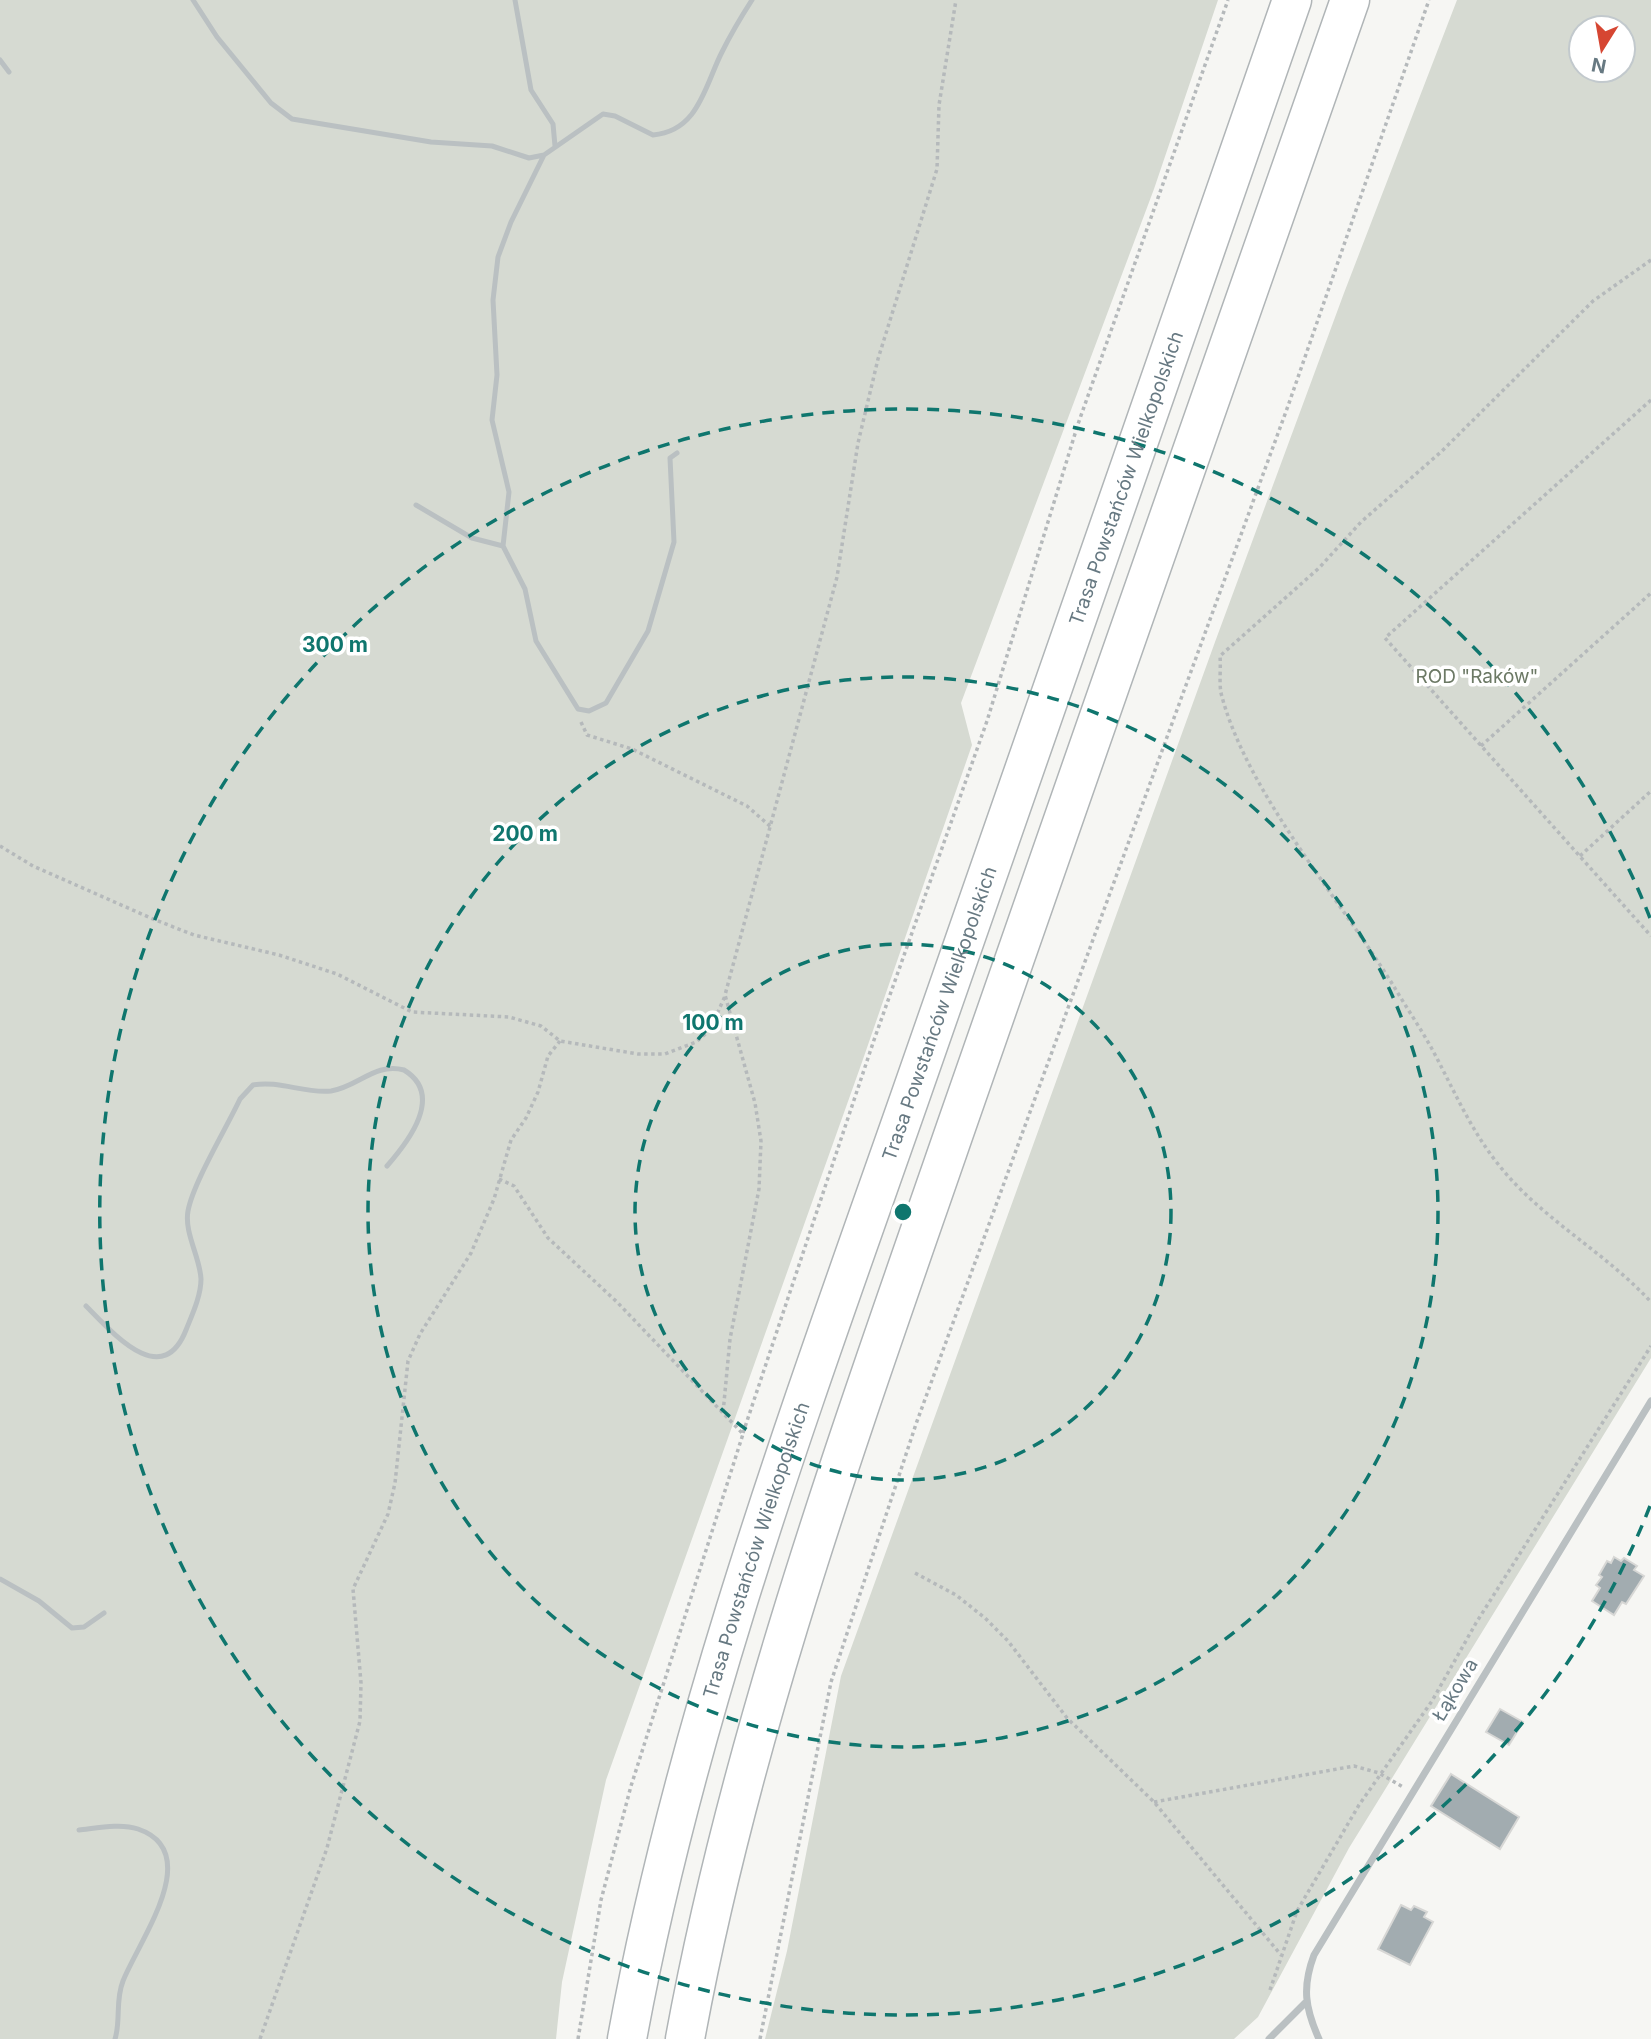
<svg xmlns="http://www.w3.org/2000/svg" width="1651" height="2039" font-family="Inter,sans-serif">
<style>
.green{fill:#d6dad2;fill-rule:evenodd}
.building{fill:#a2acb0;stroke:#d7d7d5;stroke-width:2}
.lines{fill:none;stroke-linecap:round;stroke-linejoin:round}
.motorway-casing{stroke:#b0b5b7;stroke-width:41}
.path{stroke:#b5b9bb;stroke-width:3.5;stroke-dasharray:3.5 3.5;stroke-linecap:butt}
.service{stroke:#bac0c2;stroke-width:5}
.minor{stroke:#bac0c2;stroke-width:7}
.motorway{stroke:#fff;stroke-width:38}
.ring{fill:none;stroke:#0f766e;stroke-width:3.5;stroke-dasharray:12 9}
.labels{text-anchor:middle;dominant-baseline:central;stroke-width:7;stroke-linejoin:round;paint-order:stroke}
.street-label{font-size:19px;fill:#677982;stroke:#fff}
.park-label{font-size:19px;fill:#6c7965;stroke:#fff}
.centre{fill:#0f766e;stroke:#fff;stroke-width:3.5}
.ring-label{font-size:21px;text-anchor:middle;font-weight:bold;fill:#0f766e;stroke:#fff;stroke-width:7;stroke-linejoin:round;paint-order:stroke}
</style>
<rect width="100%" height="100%" fill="#f6f6f3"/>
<!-- green -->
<path class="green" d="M 0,0 L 1218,0 L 1154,189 L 961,703 L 972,745 L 861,1065 L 606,1780 L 562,1982 L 556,2039 L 0,2039 Z
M 1457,0 L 1651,0 L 1651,1358 L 1349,1848 L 1258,2017 L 1234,2039 L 765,2039 L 787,1951 L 841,1676 L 1215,642 L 1344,293 ZM 1581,28 L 1623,28 L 1623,70 L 1581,70 Z"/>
<!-- building -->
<path class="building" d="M 1614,1557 L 1621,1561 L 1624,1558 L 1637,1566 L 1634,1570 L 1644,1576 L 1626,1604 L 1622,1602 L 1614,1615 L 1592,1601 L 1600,1588 L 1596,1585 L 1602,1577 L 1599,1575 L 1607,1561 L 1611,1563 Z
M 1500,1709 L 1523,1722 L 1509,1745 L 1486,1732 Z
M 1451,1774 L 1519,1817 L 1500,1849 L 1431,1806 Z
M 1401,1905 L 1411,1910 L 1414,1906 L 1427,1912 L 1424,1917 L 1433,1922 L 1410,1965 L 1378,1949 Z"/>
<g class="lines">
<!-- motorway casing -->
<g class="motorway-casing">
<g id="motorway">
<path id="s1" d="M 627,2039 C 686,1717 801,1408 909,1100 C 1037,733 1165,367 1292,0"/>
<path d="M 685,2039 C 742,1728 852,1428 955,1130 C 1086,753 1218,377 1350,0"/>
</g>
</g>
<!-- path -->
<path class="path" d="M 1651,260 L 1593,301 L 1442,451 L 1361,522 L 1319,568 L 1220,656 C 1221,668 1219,682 1221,693 C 1246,792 1342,901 1396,990 C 1408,1010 1421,1029 1432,1049 C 1453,1088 1470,1129 1498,1164 C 1541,1219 1604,1251 1651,1302
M 1651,400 L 1385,638 L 1651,936
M 581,722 L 587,735 L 632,749 L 747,806 L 771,827
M 1481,746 L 1651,593
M 0,846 L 33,866 L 153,919 L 194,935 L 279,955 L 337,974 L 412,1012 L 509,1017 L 541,1026 L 560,1041 L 638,1054 L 665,1054 L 696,1042 L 710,1030 L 725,996
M 1580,856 L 1651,791
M 499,1179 L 514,1186 L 548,1238 L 617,1302 L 723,1413
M 743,1433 L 874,1040 L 987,721 L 1078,424 L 1228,0
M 915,1573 L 956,1595 L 985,1618 L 1008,1641 L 1067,1718 L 1154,1802 L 1281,1955
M 1154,1802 L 1354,1766 L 1379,1773 L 1403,1787
M 1270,1990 L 1297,1911 L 1359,1805 L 1432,1701 L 1476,1623 L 1651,1346
M 260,2039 L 327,1848 L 360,1721 L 361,1683 L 353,1589 L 388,1514 L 395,1483 L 408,1361 L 420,1334 L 471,1253 L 494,1199 L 511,1140 L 526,1118 L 538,1092 L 548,1056 L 560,1041
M 578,2039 L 601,1900 L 631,1786 L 743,1434 L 723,1413 L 730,1339 L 759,1189 L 761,1141 L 755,1103 L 725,995 L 837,577 L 858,443 L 878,359 L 937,169 L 939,105 L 956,0
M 760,2039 L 831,1682 L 916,1424 L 1288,406 L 1429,0"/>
<!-- service -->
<path class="service" d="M 193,0 L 217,37 L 271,103 L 292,119 L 431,142 L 492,146 L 529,158 L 544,155 L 603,114 L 615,116 L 653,135 C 699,131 705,85 722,52 C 731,34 741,17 752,0
M 515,0 L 531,90 L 553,124 L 555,146
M 0,60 L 9,72
M 544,155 L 511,222 L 498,257 L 493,300 L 497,375 L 492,420 L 509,492 L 503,546 L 525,589 L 536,641 L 578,709 L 589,711 L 606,703 L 648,631 L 674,542 L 670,458 L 677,453
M 416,505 L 472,538 L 503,546
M 86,1306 C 112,1332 162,1391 186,1330 C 192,1315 201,1296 201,1279 C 200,1257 184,1233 188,1211 C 193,1183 227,1127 240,1099 L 253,1085 C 279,1080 305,1094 331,1091 C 358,1087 375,1062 404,1070 C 445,1095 408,1142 387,1166
M 0,1579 L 39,1601 L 72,1628 L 84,1627 L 104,1613
M 79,1830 C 97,1828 121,1823 138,1829 C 206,1852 138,1942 123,1981 C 115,2001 121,2020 115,2039"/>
<!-- minor -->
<path class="minor" d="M 1269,2039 L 1305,2003
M 1319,2039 C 1305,2008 1302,1987 1314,1955 L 1651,1401"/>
<!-- motorway -->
<use href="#motorway" class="motorway"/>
</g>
<!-- distance rings -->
<g class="ring">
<circle cx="903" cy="1212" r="268"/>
<circle cx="903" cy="1212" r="535"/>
<path d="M1650 1506A803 803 0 1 1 1650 918"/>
</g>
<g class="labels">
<!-- street labels -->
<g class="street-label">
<text stroke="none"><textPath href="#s1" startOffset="1640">Trasa Powstańców Wielkopolskich</textPath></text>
<text stroke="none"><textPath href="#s1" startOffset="1073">Trasa Powstańców Wielkopolskich</textPath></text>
<text stroke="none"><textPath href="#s1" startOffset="506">Trasa Powstańców Wielkopolskich</textPath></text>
<text transform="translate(1455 1690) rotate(-59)">Łąkowa</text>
</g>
<!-- park labels -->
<g class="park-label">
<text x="1477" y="676">ROD "Raków"</text>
</g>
</g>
<circle cx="903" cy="1212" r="10" class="centre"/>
<g class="ring-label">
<text x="335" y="652">300 m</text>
<text x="525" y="841">200 m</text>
<text x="713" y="1030">100 m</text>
</g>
<!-- north arrow -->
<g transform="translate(1602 49) rotate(191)"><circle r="33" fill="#ffffff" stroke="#c2c9cd" stroke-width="2"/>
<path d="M0-5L12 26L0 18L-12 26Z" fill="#d64632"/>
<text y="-10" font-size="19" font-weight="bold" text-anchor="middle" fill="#677982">N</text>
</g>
</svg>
